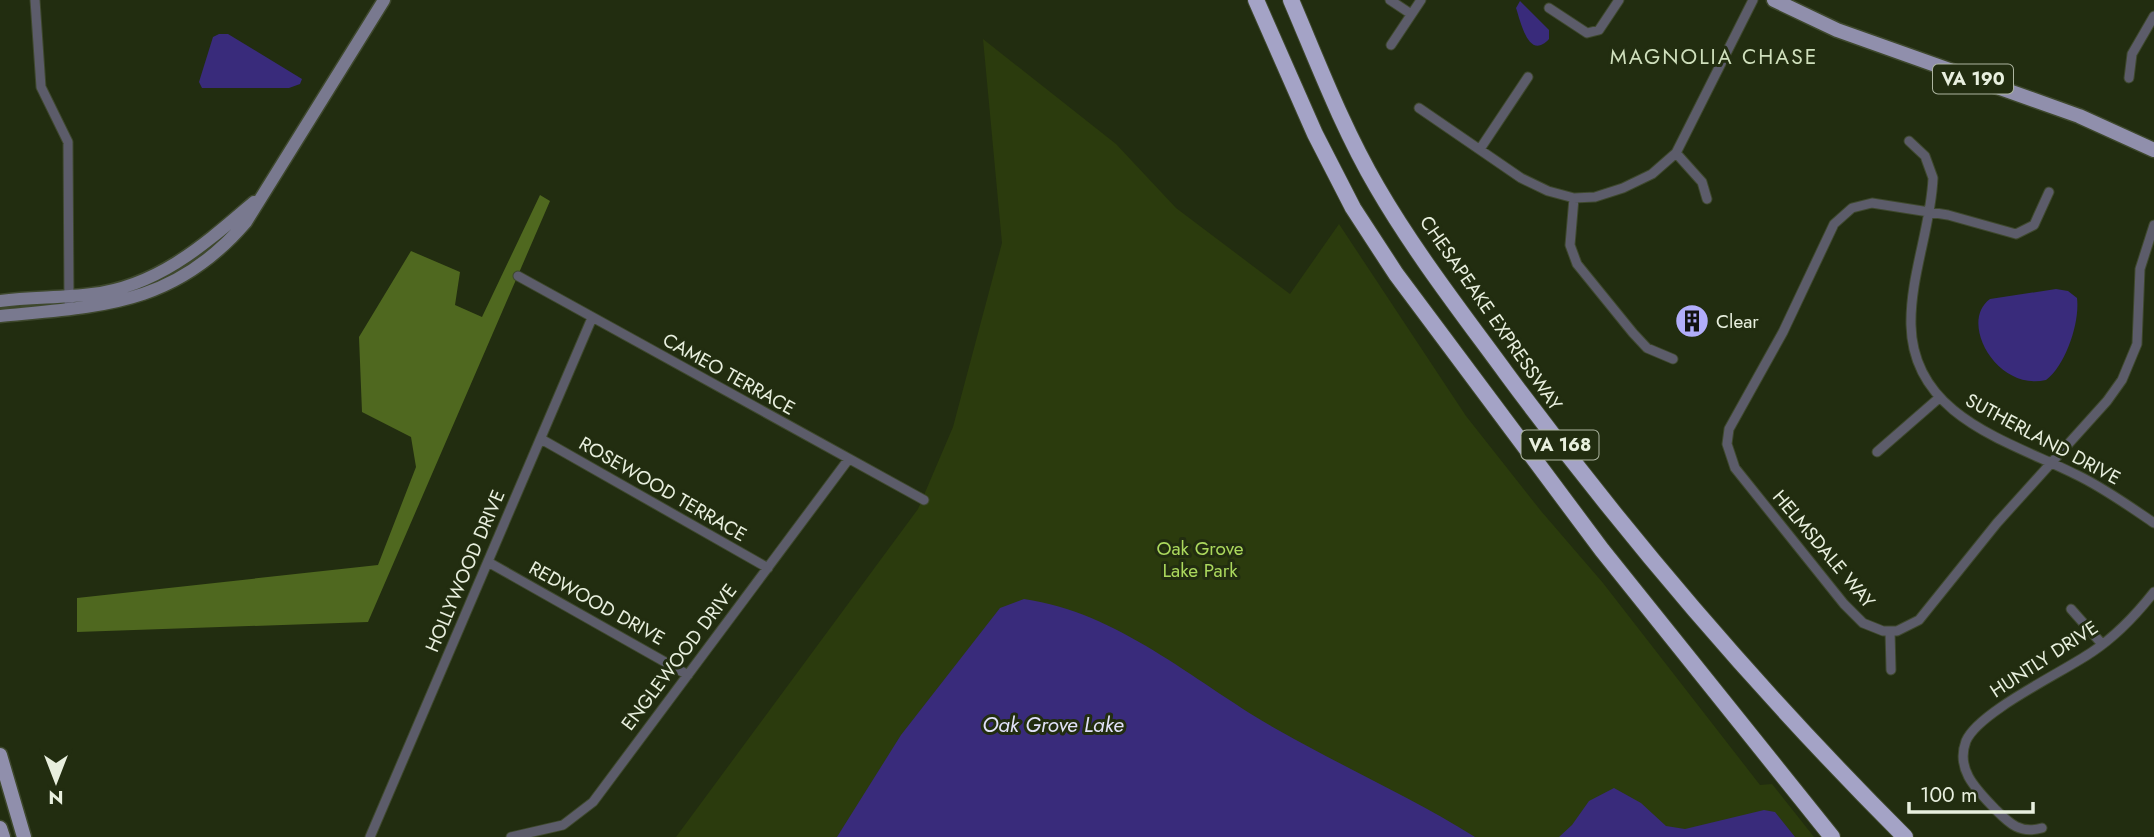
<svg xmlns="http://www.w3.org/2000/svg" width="2154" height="837" font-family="Jost,sans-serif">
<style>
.green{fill:#2b3b0d}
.forest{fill:#4f681f}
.water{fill:#392b7b}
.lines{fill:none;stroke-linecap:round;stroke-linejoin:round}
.street-casing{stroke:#3e482d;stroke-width:11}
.secondary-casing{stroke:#3e482d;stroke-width:15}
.primary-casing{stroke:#3e482d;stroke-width:17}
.highway-casing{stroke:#3e482d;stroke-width:18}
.street{stroke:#5c5c6a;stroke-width:9}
.secondary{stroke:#79798f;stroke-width:12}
.primary{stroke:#908fac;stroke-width:14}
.highway{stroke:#a4a3c6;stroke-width:16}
.labels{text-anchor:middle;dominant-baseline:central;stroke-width:6;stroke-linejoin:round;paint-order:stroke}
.shield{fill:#222d10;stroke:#adb5a0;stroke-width:2}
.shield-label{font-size:18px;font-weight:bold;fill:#e8efde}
.street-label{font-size:19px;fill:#e8efde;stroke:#222d10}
.poi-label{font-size:19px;fill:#e8efde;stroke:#222d10;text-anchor:start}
.park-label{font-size:19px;fill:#abd85d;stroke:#222d10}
.neighbourhood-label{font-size:21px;letter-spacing:2px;fill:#cfdfbc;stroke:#222d10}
.water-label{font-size:21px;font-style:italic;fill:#e1e1f9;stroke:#222d10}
</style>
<rect width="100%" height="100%" fill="#222d10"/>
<!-- green -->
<path class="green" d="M 983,39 L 1116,144 L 1176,208 L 1290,294 L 1339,224 L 1466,416 L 1541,511 L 1603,583 L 1760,785 L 1772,784 L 1814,837 L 676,837 L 918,509 L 953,427 L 1002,243 Z"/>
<!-- forest -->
<path class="forest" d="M 540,195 L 550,201 L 368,622 L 77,632 L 77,598 L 378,565 L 416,467 L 411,437 L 362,412 L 359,337 L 411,251 L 460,272 L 455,305 L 482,317 Z"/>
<!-- water -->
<path class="water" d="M 1520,1 L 1549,30 L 1549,39 C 1529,61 1521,23 1516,8 Z
M 219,34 L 228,34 L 302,79 L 300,84 L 289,88 L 202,88 L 199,82 L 213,37 Z
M 2056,289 L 2068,291 L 2077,298 C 2080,322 2066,365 2046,380 C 1997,392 1958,322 1990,299 Z
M 1024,599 C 1121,613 1195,683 1278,730 C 1343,767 1411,797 1475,837 L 837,837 L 901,735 L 1000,608 Z
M 1614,788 L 1641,803 L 1666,826 L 1685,829 L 1764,810 L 1775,812 L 1795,837 L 1559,837 L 1572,825 L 1589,801 Z"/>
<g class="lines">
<!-- street casing -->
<g class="street-casing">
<path id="street" d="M 35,0 L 41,87 L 68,142 L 69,302
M 1390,0 L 1411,14
M 1549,8 L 1587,33 L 1599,30 L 1619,0
M 1391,45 L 1421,0
M 2129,78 L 2132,54 L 2154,16
M 1419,108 L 1521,178 L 1548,191 L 1574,198 L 1595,197 L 1623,188 L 1652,174 L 1676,153 L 1753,0
M 1909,141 L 1925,156 L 1933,178 C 1931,227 1910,276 1911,325 C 1913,417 2009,441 2077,475 C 2104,488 2129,506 2154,523
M 1480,149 L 1528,77
M 1676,153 L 1702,182 L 1707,199
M 2049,192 L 2034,225 L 2016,234 L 1948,215 L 1872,203 L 1852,208 L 1834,224 L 1783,332 L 1729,429 L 1727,444 L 1735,468 L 1844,604 L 1863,623 L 1883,631 L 1897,631 L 1919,620 L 1997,523 L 2107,401 L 2122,380 L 2137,344 L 2140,269 L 2154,225
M 1574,198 L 1570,245 L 1577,264 L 1633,333 L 1647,348 L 1673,359
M 518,276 L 924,500
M 541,439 L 768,568
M 1877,452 L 1939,398
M 488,562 L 688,675
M 2071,609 L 2102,644
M 1890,631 L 1891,670
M 2042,828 C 2020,834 2010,824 1996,810 C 1977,790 1955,770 1966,741 C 1978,712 2063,672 2092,652 C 2116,636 2136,615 2154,592
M 370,837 L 592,318
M 511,837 L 563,825 L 593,802 L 848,460"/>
</g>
<!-- secondary casing -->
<g class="secondary-casing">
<path id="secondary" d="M 0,301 C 31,297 62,298 92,294 C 159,286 206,243 254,202
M 0,316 C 101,306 174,306 246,222 L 384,0"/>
</g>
<!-- primary casing -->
<g class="primary-casing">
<path id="primary" d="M 1774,0 L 1837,30 L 2079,116 L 2154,150
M 0,755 L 24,837
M 0,828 L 3,837"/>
</g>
<!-- highway casing -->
<g class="highway-casing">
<path id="highway" d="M 1256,0 L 1315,134 L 1353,208 L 1396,274 L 1602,550 L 1832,837
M 1291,0 C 1318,63 1342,127 1377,187 C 1414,251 1462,313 1506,373 C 1628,538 1760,692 1905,837"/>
</g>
<!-- street -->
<use href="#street" class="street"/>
<!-- secondary -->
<use href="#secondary" class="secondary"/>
<!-- primary -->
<use href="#primary" class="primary"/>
<!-- highway -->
<use href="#highway" class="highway"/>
</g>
<!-- icons -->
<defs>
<g id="building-disc" transform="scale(1.75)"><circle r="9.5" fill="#b1adfa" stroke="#222d10"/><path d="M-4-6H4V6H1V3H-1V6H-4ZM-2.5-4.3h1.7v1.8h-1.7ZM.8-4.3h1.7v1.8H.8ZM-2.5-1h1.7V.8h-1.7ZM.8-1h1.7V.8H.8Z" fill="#111"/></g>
</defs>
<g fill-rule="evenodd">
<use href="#building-disc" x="1692" y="321"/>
</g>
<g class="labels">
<!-- shield labels -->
<g class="shield">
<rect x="1933" y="64.5" width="80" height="29" rx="5"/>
<rect x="1521.5" y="430.5" width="77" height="29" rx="5"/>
</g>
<g class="shield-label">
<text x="1973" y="79">VA 190</text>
<text x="1560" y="445">VA 168</text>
</g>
<!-- street labels -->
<g class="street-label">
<text transform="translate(1491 313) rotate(55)">CHESAPEAKE EXPRESSWAY</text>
<text transform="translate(729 374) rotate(29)">CAMEO TERRACE</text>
<text transform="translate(2043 439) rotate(28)">SUTHERLAND DRIVE</text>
<text transform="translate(663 489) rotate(30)">ROSEWOOD TERRACE</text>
<text transform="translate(1824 549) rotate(50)">HELMSDALE WAY</text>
<text transform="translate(465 571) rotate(-67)">HOLLYWOOD DRIVE</text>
<text transform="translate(597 603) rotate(29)">REDWOOD DRIVE</text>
<text transform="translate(679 657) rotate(-53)">ENGLEWOOD DRIVE</text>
<text transform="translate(2044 659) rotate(-33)">HUNTLY DRIVE</text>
</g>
<!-- poi labels -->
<g class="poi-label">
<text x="1716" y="321">Clear</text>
</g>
<!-- park labels -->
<g class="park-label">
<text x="1200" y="548">Oak Grove<tspan x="1200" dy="22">Lake Park</tspan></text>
</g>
<!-- neighbourhood labels -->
<g class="neighbourhood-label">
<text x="1714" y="57">MAGNOLIA CHASE</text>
</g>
<!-- water labels -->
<g class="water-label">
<text x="1053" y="725">Oak Grove Lake</text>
</g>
</g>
<!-- north arrow -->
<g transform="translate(56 781) rotate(180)" stroke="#222d10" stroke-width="5" paint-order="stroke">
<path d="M0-5L12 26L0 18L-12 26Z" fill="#e8efde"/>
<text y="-10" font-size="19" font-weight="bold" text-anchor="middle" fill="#e8efde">N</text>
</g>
<!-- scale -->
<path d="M1909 802v10h124v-10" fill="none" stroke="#e8efde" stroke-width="3.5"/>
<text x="1920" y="802" font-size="21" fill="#e8efde" stroke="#222d10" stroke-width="5" paint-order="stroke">100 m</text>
</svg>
